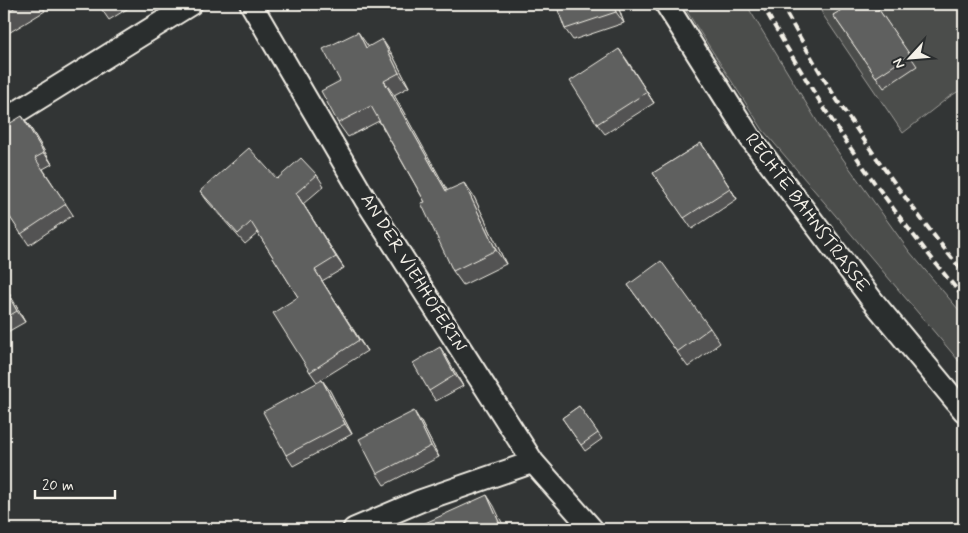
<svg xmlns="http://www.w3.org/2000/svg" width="968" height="533" font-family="Mynerve,sans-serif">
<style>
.green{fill:#4b4d4c;stroke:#a09f9a}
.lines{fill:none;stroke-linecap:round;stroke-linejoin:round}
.stream{stroke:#a6a5a0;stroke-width:8}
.street-casing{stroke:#f4f1e8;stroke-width:25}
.street{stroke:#2a2d2e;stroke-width:21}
.rail{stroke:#f4f1e8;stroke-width:4;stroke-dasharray:8 4;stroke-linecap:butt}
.wall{fill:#525352;stroke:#f4f1e8}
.shaded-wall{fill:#424342;stroke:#f4f1e8}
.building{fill:#5f605f;stroke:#f4f1e8}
.labels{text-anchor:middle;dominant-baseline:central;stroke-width:5;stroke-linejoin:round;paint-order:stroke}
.street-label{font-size:18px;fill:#f4f1e8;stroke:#2a2d2e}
</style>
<rect width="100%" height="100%" fill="#323535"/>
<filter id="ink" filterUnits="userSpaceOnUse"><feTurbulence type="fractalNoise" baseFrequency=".02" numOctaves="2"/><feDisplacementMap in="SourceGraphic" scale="10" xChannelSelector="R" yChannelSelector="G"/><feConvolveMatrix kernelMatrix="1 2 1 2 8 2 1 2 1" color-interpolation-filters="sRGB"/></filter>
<g filter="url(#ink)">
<!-- green -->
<path class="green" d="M 682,4 L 746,4 L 823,131 L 909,251 L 964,316 L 964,367 L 763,130 Z
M 818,4 L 964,4 L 964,88 L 949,97 L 903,133 L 823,15 Z"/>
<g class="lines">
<!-- stream -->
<path class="stream" d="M 300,5 L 301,4"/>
<!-- street casing -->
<g class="street-casing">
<path id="street" d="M 251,4 L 365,199 L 533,462 L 592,529
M 666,4 L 751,139 L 872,300 L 964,411
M 4,120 L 191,4
M 354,529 L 420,501 L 533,462"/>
</g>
<!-- street -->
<use href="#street" class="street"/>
<!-- rail -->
<path class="rail" d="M 762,4 C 791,56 822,107 856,156 C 889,205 926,252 964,298
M 781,4 C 799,36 817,68 837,100 C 876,159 919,218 964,273"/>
</g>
<!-- wall -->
<path class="wall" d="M 4,4 L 41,4 L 45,11 L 7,34 L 4,30 Z
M 98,4 L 135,4 L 109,20 Z
M 556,4 L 617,4 L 624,23 L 573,40 L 565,29 Z
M 875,4 L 917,66 L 884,88 L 833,15 Z
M 368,47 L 392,54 L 409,87 L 394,95 L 447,191 L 474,197 L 506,264 L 463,285 L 453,271 L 425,202 L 379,121 L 348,137 L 338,123 L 340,81 Z
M 619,49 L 654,103 L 605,134 L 597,124 Z
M 22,116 L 30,127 L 52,164 L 43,169 L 73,215 L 29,245 L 4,208 Z
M 701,143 L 737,199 L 692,229 L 653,173 Z
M 317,175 L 324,186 L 303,204 L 344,268 L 322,281 L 367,351 L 317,382 L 310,372 L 298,297 L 258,233 L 245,244 L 208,202 L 200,191 L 277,179 Z
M 4,284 L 25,322 L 4,334 Z
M 628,285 L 710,328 L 720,343 L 688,367 Z
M 440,347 L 447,358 L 463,386 L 436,401 L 429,391 Z
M 322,380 L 330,391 L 352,434 L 293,466 L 286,455 Z
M 579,406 L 602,439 L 585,451 L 562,418 Z
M 421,422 L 439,457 L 384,485 L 377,474 Z"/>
<!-- shaded-wall -->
<path class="shaded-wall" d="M 613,4 L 617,4 L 624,23 L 616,12 Z
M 358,32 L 368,46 L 376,62 L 366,48 Z
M 382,39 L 392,54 L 409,87 L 399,73 Z
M 619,49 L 627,60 L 654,103 L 647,92 Z
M 384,81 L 394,95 L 456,206 L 446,191 Z
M 22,116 L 30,127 L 52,164 L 44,153 Z
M 701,143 L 709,154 L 737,199 L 730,188 Z
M 464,183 L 474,197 L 506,264 L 496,250 Z
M 296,193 L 303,204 L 344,268 L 336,257 Z
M 315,270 L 322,281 L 367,351 L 359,340 Z
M 4,284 L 25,322 L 17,311 L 4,287 Z
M 440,347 L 447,358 L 463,386 L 455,375 Z
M 322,380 L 330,391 L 352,434 L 345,424 Z
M 414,411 L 421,422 L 439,457 L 431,446 Z
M 487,495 L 494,506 L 505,529 L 502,529 Z"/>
<!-- building -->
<path class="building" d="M 4,4 L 21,4 L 4,14 Z
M 556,4 L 613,4 L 616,12 L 565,29 Z
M 852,4 L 875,4 L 910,55 L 876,77 L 833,15 Z
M 358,32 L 366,48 L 382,39 L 399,73 L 384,81 L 446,191 L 464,183 L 496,250 L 453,271 L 421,203 L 425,202 L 371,106 L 338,123 L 321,91 L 340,81 L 323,49 Z
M 619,49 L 647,92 L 597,124 L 570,81 Z
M 22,116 L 44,153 L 35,158 L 66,204 L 21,234 L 4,208 L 4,127 Z
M 701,143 L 730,188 L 684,218 L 653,173 Z
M 249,148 L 277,179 L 301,158 L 317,175 L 296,193 L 336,257 L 315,270 L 359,340 L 310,372 L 273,313 L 298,297 L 251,222 L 238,234 L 200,191 Z
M 661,261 L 710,328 L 677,352 L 628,285 Z
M 4,287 L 17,311 L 4,319 Z
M 440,347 L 455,375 L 429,391 L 413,363 Z
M 322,380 L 345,424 L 286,455 L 263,412 Z
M 579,406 L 598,433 L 581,445 L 562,418 Z
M 414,411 L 431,446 L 377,474 L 359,439 Z
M 487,495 L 502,529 L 425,529 L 423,524 Z
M 734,522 L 740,529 L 726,529 Z"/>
</g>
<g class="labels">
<!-- street labels -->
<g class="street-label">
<text transform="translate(807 213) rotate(53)">RECHTE BAHNSTRASSE</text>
<text transform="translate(413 273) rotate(58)">AN DER VIEHHOFERIN</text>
</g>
</g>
<!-- margin -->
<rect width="968" height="533" fill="none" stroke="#2a2d2e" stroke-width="20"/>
<rect x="10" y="10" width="948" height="513" fill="none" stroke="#f4f1e8" stroke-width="2" filter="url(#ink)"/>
<!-- north arrow -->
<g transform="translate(910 58) rotate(244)" stroke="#2a2d2e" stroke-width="4" paint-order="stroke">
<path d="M0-4L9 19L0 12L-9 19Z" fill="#f4f1e8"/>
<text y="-8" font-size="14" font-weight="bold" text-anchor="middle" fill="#f4f1e8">N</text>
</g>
<!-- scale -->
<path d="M35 490v8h80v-8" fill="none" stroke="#f4f1e8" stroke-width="2.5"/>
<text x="42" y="490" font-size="15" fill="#f4f1e8" stroke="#2a2d2e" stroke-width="4" paint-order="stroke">20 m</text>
</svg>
